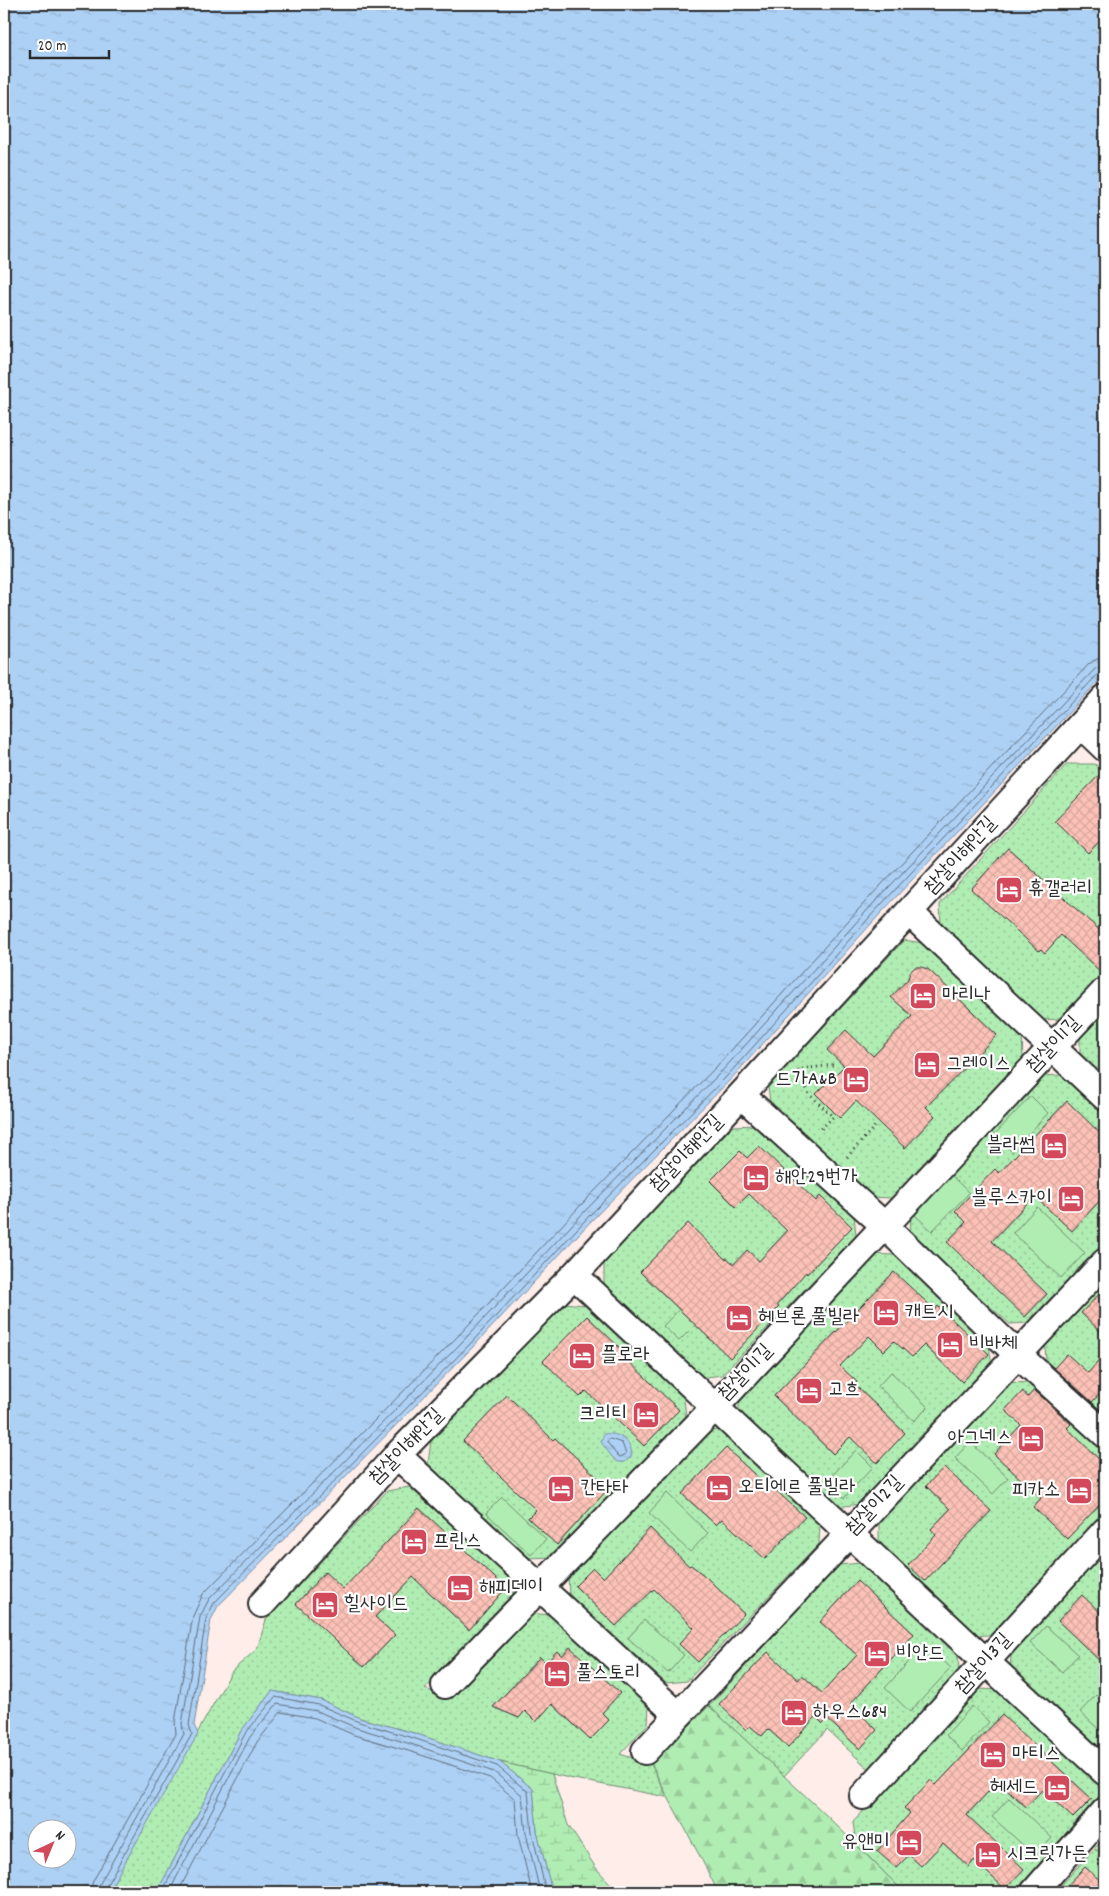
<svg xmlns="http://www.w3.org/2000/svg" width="1109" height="1896" font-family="Dekko,'Poor Story',sans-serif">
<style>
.grass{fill:url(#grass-dots);stroke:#6e8c6f}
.forest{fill:url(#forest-firs);stroke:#6e8c6f}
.wetland{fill:url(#wetland-marsh);stroke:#6e8c6f}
.pitch{fill:#b0edb3;stroke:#6e8c6f}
.water{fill:url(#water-ripples);stroke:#798fa4;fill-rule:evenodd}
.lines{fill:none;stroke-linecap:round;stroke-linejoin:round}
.shore{stroke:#5f6d7c;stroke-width:1}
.building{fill:url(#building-cross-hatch);stroke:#2b2b2b}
.street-casing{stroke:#2b2b2b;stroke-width:30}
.path{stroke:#2b2b2b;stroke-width:3;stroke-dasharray:1 4;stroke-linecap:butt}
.street{stroke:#fff;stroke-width:26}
.labels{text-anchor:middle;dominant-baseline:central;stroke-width:4.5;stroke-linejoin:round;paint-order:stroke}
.street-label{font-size:20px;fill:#2b2b2b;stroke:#fff}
.poi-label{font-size:20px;fill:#2b2b2b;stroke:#fff;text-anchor:start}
</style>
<defs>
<pattern id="grass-dots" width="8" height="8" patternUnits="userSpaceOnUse" patternTransform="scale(1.25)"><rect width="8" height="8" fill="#b0edb3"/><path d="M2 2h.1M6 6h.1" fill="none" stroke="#98cb9a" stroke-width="1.8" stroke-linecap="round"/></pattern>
<pattern id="forest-firs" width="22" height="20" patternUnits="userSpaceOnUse" patternTransform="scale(1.25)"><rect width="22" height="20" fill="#b0edb3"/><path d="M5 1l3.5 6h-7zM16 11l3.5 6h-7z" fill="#98cb9a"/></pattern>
<pattern id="wetland-marsh" width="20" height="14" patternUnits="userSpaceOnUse" patternTransform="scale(1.25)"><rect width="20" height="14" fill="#b0edb3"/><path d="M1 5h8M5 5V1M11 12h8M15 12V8" fill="none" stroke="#98cb9a"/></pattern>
<pattern id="water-ripples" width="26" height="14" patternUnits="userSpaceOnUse" patternTransform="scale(1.25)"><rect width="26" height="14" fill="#add1f5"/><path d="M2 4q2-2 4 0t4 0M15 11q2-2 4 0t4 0" fill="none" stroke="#95b4d2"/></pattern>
<pattern id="building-cross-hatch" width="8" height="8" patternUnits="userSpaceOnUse" patternTransform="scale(1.25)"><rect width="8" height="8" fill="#fdc2b7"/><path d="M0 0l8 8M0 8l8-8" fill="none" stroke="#d9a79e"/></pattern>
</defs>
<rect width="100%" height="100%" fill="#feede9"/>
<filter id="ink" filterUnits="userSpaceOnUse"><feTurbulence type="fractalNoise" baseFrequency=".02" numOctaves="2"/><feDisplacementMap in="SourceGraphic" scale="10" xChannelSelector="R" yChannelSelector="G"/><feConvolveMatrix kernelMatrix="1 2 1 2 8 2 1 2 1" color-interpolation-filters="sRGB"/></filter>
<g filter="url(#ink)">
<!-- grass -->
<path class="grass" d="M 1067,764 L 1095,764 L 1105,773 L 1105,975 L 1063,1019 L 1038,1020 L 941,927 L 940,904 Z
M 904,940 L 929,944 L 1022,1032 L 1023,1060 L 892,1198 L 864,1197 L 771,1109 L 768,1087 Z
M 1105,1005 L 1105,1079 L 1080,1055 L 1080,1032 Z
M 1064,1075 L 1105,1113 L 1105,1243 L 1026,1323 L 1010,1324 L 910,1236 L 911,1213 L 1040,1076 Z
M 757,1125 L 854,1214 L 856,1236 L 722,1375 L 699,1378 L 604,1284 L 604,1258 L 733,1126 Z
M 871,1254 L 894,1255 L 989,1345 L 992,1366 L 860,1504 L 837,1507 L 739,1416 L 739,1392 Z
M 1105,1280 L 1105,1421 L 1046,1364 L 1045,1343 Z
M 563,1303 L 584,1305 L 684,1398 L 686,1417 L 552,1557 L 528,1558 L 428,1464 L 431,1441 Z
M 1008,1382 L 1030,1383 L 1105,1451 L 1105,1515 L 1000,1634 L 974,1636 L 879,1545 L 879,1518 Z
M 723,1430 L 820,1521 L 819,1544 L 687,1681 L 666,1683 L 569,1596 L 568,1573 L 704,1431 Z
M 409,1487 L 513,1579 L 514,1597 L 425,1689 L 452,1699 L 529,1613 L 550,1615 L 649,1704 L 648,1724 L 620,1754 L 651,1764 L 667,1797 L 569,1778 L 500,1762 L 417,1734 L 360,1718 L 321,1700 L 272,1691 L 241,1731 L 157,1892 L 108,1892 L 232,1671 L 257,1649 L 266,1620 L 387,1491 Z
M 1105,1545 L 1105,1756 L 1010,1668 L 1012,1647 Z
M 862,1563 L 958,1650 L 959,1674 L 870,1770 L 827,1730 L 784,1776 L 709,1706 L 838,1565 Z
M 978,1689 L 1001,1690 L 1100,1783 L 1099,1805 L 1020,1892 L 904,1892 L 856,1844 L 853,1822 Z
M 1094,1849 L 1105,1854 L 1105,1892 L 1055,1892 Z"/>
<!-- forest -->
<path class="forest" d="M 709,1706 L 827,1816 L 904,1892 L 718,1892 C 697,1848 672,1807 651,1764 Z
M 1105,1837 L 1105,1854 L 1094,1849 Z"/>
<!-- wetland -->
<path class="wetland" d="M 500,1762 L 552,1774 L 568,1825 L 596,1868 L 618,1892 L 552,1892 L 537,1831 L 533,1789 Z"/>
<!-- pitch -->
<path class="pitch" d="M 1031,1096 L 1048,1113 L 1012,1152 L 994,1135 Z
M 951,1175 L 969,1193 L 932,1231 L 914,1214 Z
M 1037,1207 L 1085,1253 L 1061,1278 L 1013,1233 Z
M 700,1288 L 716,1304 L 679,1341 L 663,1326 Z
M 891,1372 L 928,1407 L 914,1421 L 878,1386 Z
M 970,1442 L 1008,1478 L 993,1494 L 955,1458 Z
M 856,1450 L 873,1467 L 844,1498 L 827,1481 Z
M 667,1493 L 708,1533 L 690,1552 L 649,1513 Z
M 502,1497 L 546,1539 L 531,1555 L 486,1513 Z
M 644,1620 L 684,1655 L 668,1673 L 628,1638 Z
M 1046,1626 L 1078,1655 L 1062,1672 L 1030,1643 Z
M 925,1644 L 951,1668 L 910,1712 L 885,1688 Z
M 1096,1695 L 1105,1703 L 1105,1735 L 1080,1712 Z
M 972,1706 L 989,1722 L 962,1751 L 946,1735 Z
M 1009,1798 L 1052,1838 L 1035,1856 L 992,1817 Z"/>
<!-- water -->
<path class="water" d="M 4,4 L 1105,4 L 1105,674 L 881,913 L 731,1079 L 593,1219 L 472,1348 L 218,1606 L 211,1620 L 194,1725 L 198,1734 L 108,1892 L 4,1892 ZM 38,1828 L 68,1828 L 68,1858 L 38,1858 Z
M 604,1434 C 618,1432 634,1441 631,1457 L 625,1462 L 618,1462 L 612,1457 L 601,1442 Z
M 272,1691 L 321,1700 L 360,1718 L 417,1734 L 500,1762 L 533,1789 L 537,1831 L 552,1892 L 157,1892 L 241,1731 Z"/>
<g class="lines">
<!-- shore -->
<path class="shore" d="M 610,1439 L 622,1443 L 626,1454 L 620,1457 L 616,1454 L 607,1442 Z
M 90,1892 L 93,1881 L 176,1734 L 175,1722 L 193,1616 L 203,1594 L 459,1335 L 580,1206 L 717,1066 L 867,900 L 1089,664 L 1097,659 L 1105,658
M 98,1892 L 99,1885 L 184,1734 L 182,1724 L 200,1617 L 209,1599 L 464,1340 L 585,1211 L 722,1071 L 872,905 L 1095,669 L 1105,665
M 104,1892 L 105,1888 L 192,1734 L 189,1725 L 206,1619 L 214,1603 L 469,1345 L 590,1215 L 727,1076 L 877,909 L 1099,673 L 1105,671
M 162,1892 L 245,1734 L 275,1697 L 319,1705 L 359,1722 L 416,1739 L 497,1766 L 528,1792 L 532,1832 L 546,1892
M 169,1892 L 250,1737 L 277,1704 L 317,1711 L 357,1728 L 414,1745 L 494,1772 L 522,1795 L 526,1833 L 540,1892
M 178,1892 L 257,1742 L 281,1712 L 315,1718 L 354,1735 L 412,1752 L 490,1778 L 515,1799 L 518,1835 L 532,1892"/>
</g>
<!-- building -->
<path class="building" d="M 1105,769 L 1105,836 L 1088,853 L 1055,821 Z
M 1008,848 L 1105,935 L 1105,976 L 1061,935 L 1045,953 L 1041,949 L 1039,951 L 971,889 Z
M 915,967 L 922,967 L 929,970 L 997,1035 L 926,1107 L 935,1116 L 905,1148 L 856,1101 L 840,1118 L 816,1094 L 844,1066 L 827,1050 L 846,1030 L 873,1056 L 912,1016 L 891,997 L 908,979 L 910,972 Z
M 1067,1101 L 1105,1138 L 1105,1195 L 1072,1231 L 1034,1196 L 992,1241 L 1047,1294 L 1025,1317 L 947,1242 L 966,1222 L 955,1211 L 995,1169 L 999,1173 Z
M 759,1146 L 816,1201 L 820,1196 L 852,1227 L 807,1274 L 806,1272 L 777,1305 L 779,1307 L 730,1358 L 640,1272 L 688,1223 L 725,1259 L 727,1258 L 734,1264 L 747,1250 L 759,1261 L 787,1231 L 749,1194 L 736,1207 L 710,1181 L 740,1151 L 747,1158 Z
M 894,1272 L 935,1310 L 938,1306 L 989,1354 L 962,1382 L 924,1345 L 912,1357 L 894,1341 L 884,1351 L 869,1336 L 840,1366 L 857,1382 L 855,1385 L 905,1433 L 877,1463 L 850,1437 L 833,1454 L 774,1396 Z
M 1105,1288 L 1105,1336 L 1081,1313 Z
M 587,1316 L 624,1352 L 622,1355 L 679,1410 L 644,1446 L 586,1391 L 580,1397 L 543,1361 Z
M 1067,1354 L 1088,1373 L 1105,1354 L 1105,1388 L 1092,1402 L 1054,1368 Z
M 1034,1390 L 1071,1424 L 1067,1428 L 1105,1465 L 1105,1499 L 1067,1539 L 1033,1507 L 1041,1498 L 994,1454 L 1021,1425 L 1005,1410 L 1023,1391 L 1028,1397 Z
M 507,1395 L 553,1440 L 555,1438 L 609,1488 L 557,1545 L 528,1518 L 536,1510 L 463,1441 Z
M 726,1448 L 767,1486 L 769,1484 L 805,1517 L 765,1559 L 722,1519 L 716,1525 L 682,1494 Z
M 944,1467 L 991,1511 L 925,1581 L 908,1565 L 936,1535 L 931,1529 L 950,1509 L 926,1486 Z
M 419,1508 L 506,1588 L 469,1630 L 413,1577 L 375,1617 L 395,1635 L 364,1667 L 296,1604 L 325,1572 L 343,1589 Z
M 650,1528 L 689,1566 L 691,1565 L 706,1577 L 744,1614 L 698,1662 L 679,1644 L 694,1628 L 654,1589 L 616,1626 L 575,1586 L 593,1568 L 603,1578 Z
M 857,1581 L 914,1634 L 850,1704 L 877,1730 L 860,1749 L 827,1719 L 823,1724 L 816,1717 L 788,1747 L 768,1729 L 762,1736 L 750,1726 L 746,1730 L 719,1704 L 768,1652 L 798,1680 L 802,1675 L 822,1693 L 857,1655 L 820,1622 Z
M 1082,1595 L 1105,1617 L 1105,1666 L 1058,1621 Z
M 570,1647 L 620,1693 L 602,1713 L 609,1720 L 590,1740 L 552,1704 L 536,1722 L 525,1711 L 519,1718 L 493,1707 L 540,1657 L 546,1663 L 557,1651 L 562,1656 Z
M 1002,1715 L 1092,1799 L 1073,1818 L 1042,1790 L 1026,1807 L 998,1781 L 967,1815 L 1024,1869 L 1005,1889 L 974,1860 L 969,1867 L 943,1843 L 921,1866 L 909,1855 L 896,1868 L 877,1851 L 910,1813 L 904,1808 L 931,1780 L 936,1785 Z
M 1085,1867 L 1105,1885 L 1105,1892 L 1061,1892 Z"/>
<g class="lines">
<!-- street casing -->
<g class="street-casing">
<path id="street" d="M 1081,725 L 1105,748
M 910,913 L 1105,1097
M 741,1095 L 885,1226 L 1018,1355 L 1105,1434
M 574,1275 L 986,1662 L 1105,1772
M 397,1455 L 678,1715
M 262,1604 L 397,1455 L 574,1275 L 741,1095 L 1105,698
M 445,1685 L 715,1407 L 1105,991
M 645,1751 L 1105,1262
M 863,1796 L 1105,1531
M 1034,1892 L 1105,1811"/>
</g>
<!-- path -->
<path class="path" d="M 802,1069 L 833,1065
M 798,1070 L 809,1094 L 833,1117 L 819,1131
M 847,1157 L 876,1125"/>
<!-- street -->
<use href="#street" class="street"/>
</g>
</g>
<!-- icons -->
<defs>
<g id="hotel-square" transform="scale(1.4375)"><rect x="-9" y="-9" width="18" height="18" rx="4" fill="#d1495b" stroke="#fff"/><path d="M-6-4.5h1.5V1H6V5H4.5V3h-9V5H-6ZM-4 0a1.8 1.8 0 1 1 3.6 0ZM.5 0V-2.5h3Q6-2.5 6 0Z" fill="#fff"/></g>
</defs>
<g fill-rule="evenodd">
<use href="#hotel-square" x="1009" y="890"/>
<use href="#hotel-square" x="923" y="996"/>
<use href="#hotel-square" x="927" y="1065"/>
<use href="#hotel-square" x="856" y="1080"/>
<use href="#hotel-square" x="1054" y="1146"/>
<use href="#hotel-square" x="756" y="1178"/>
<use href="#hotel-square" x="1071" y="1199"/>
<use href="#hotel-square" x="886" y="1313"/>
<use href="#hotel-square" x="739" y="1318"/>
<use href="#hotel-square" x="950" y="1345"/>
<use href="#hotel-square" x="582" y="1356"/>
<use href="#hotel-square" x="809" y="1391"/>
<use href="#hotel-square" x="646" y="1415"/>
<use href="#hotel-square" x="1031" y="1439"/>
<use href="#hotel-square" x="719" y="1488"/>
<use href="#hotel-square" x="561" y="1489"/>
<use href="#hotel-square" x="1079" y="1491"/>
<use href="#hotel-square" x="414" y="1542"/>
<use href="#hotel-square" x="460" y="1588"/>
<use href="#hotel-square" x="325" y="1605"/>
<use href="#hotel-square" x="877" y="1654"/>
<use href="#hotel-square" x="557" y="1674"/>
<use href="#hotel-square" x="794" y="1713"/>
<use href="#hotel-square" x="993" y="1755"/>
<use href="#hotel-square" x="1057" y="1788"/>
<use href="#hotel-square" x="909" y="1843"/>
<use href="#hotel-square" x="988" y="1855"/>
</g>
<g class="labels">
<!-- street labels -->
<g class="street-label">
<text transform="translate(961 856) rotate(-48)">참살이해안길</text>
<text transform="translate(1054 1045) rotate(-47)">참살이1길</text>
<text transform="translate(687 1154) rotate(-47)">참살이해안길</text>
<text transform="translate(746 1373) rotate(-47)">참살이1길</text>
<text transform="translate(407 1447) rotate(-46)">참살이해안길</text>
<text transform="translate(875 1506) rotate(-47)">참살이2길</text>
<text transform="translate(984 1664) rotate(-48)">참살이3길</text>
</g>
<!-- poi labels -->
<g class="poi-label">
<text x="1028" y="890">휴갤러리</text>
<text x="942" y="996">마리나</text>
<text x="946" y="1065">그레이스</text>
<text x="837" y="1080" text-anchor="end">드가A&amp;B</text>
<text x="1035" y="1146" text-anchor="end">블라썸</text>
<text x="775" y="1178">해안29번가</text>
<text x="1052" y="1199" text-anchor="end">블루스카이</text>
<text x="905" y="1313">캐트시</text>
<text x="758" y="1318">헤브론 풀빌라</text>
<text x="969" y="1345">비바체</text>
<text x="601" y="1356">플로라</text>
<text x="828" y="1391">고흐</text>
<text x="627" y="1415" text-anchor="end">크리티</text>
<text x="1012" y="1439" text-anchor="end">아그네스</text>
<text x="738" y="1488">오티에르 풀빌라</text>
<text x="580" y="1489">칸타타</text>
<text x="1060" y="1491" text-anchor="end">피카소</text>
<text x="433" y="1542">프린스</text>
<text x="479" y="1588">해피데이</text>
<text x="344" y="1605">힐사이드</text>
<text x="896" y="1654">비얀드</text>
<text x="576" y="1674">풀스토리</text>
<text x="813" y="1713">하우스684</text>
<text x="1012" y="1755">마티스</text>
<text x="1038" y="1788" text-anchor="end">헤세드</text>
<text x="890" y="1843" text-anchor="end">유앤미</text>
<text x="1007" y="1855">시크릿가든</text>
</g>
</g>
<!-- margin -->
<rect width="1109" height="1896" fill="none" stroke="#fff" stroke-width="20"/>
<rect x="10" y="10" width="1089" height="1876" fill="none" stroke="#2b2b2b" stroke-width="2" filter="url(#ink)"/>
<!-- north arrow -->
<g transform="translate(52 1844) rotate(44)"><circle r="24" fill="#ffffff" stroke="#aaaaaa"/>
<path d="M0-4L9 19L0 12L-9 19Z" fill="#d1495b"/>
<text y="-8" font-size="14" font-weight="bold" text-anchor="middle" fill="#2b2b2b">N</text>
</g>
<!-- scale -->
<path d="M30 50v8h79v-8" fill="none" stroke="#2b2b2b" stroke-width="2.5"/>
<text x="38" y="50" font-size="15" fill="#2b2b2b" stroke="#ffffff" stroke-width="4" paint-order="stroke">20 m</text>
</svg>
